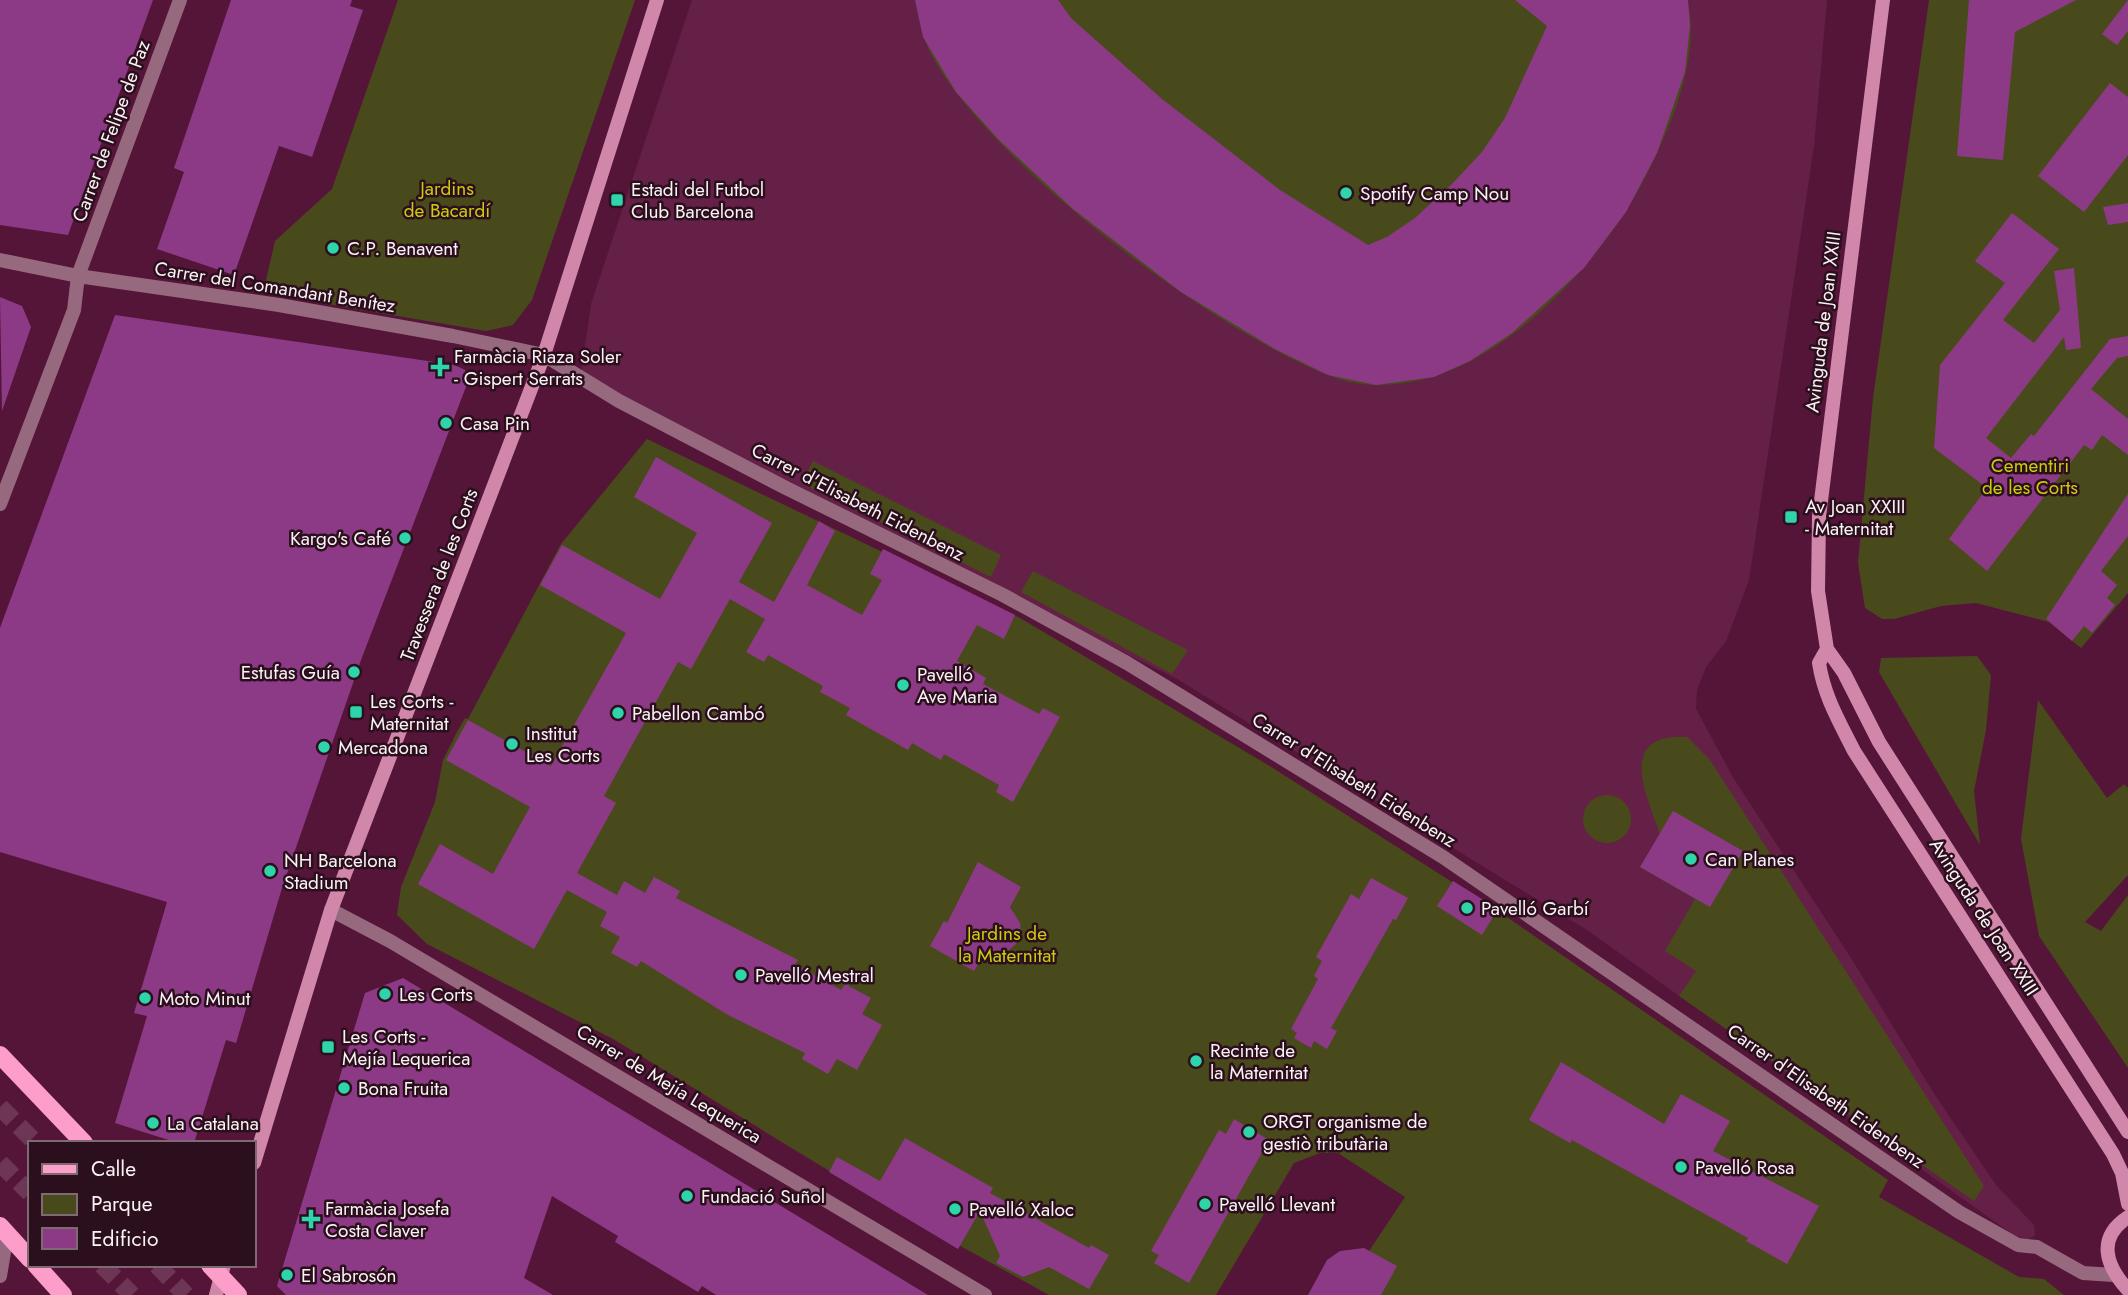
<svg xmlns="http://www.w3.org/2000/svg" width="2128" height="1295" font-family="Jost,sans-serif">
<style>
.built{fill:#642046}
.green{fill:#494a1b}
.building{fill:#8c3a86}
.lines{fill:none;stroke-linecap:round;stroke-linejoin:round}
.primary-tunnel{stroke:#6e3655;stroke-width:18;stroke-dasharray:18 9;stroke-linecap:butt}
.street{stroke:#97697e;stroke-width:14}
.secondary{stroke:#d087a9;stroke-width:14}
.primary{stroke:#fc9dca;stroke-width:18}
.poi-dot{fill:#2fd4aa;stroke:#2b0f1d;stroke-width:2.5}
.labels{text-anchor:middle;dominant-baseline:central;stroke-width:5;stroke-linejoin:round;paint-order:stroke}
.street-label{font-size:19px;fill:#faf2f5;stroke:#2b0f1d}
.park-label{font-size:19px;fill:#cbcc0e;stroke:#2b0f1d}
.poi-label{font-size:19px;fill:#faf2f5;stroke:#2b0f1d;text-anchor:start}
</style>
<rect width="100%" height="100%" fill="#551539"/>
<!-- built -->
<path class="built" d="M 692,0 L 1827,0 L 1814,146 L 1749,580 L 1726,641 L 1706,667 L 1697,690 L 1696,709 L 1734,779 L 1851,958 L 1935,1095 L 1996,1185 L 2034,1225 L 2035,1235 L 2027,1240 L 2012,1234 L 1587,930 L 1177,679 L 585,384 L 581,373 L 591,304 Z"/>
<!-- green -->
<path class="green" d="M 398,0 L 635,0 L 532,300 L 513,325 L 486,331 L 263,293 L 275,241 L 332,189 Z
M 915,0 L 1687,0 C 1703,57 1666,140 1639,189 C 1593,271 1496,375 1397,384 C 1374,387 1349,384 1328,375 C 1212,330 991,165 932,56 C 922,38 919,19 915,0 Z
M 1929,0 L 2128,0 L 2128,593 L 2081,648 L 2049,622 L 1976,603 L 1941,606 L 1894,619 L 1882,619 L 1865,608 L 1858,563 L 1873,398 Z
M 647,439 L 1020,618 L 1268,765 L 1504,915 L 1888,1180 L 1879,1197 L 2019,1277 L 2044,1279 L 2064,1295 L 1381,1295 L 1367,1254 L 1405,1197 L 1338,1153 L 1320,1153 L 1294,1163 L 1216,1295 L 1049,1295 L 872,1197 L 613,1039 L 427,944 L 397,915 L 401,887 L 435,802 L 443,760 L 457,732 L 465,718 L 468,719 L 561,544 Z
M 813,461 L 1001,555 L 991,577 L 801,483 Z
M 1033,571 L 1188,650 L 1172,674 L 1021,592 Z
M 1977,656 L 1991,675 L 1986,730 L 1974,791 L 1980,845 L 1879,672 L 1881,658 Z
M 2038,700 L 2107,798 L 2124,784 L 2128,788 L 2128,875 L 2085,922 L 2101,931 L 2128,895 L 2128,1068 L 2039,936 L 2021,839 Z
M 1687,737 L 1710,760 L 1984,1186 L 1974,1201 L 1679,996 L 1696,971 L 1665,951 L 1695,899 L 1640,867 L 1660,834 C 1646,794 1616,733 1687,737 Z
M1583 819a24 24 0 1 1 48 0a24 24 0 1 1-48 0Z"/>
<!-- building -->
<path class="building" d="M 0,0 L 153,0 L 68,235 L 0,225 Z
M 231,0 L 352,0 L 350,6 L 363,10 L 312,157 L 279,146 L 234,275 L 157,249 L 184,172 L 174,168 Z
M 915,0 L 1058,0 L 1071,18 L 1162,99 L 1280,190 L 1368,245 L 1387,237 L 1415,218 L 1452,184 L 1482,152 L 1505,118 L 1547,26 L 1515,0 L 1688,0 L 1690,26 L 1685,72 L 1657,153 L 1626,212 L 1584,268 L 1512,333 L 1470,361 L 1434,377 L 1376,385 L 1328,375 L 1275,349 L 1181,292 L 1073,209 L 999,140 L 956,92 L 923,37 Z
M 1969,0 L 2076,0 L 2015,32 L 2003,160 L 1957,156 Z
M 2128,0 L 2128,31 L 2117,45 L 2102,34 Z
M 2110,83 L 2128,97 L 2128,155 L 2084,212 L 2038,176 Z
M 2128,203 L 2128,222 L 2108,225 L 2103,207 Z
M 2012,213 L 2059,249 L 2003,320 L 2034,343 L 2060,310 L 2054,271 L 2074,268 L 2081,348 L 2066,350 L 2064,337 L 1986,438 L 2011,458 L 2031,434 L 2034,436 L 2110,339 L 2128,336 L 2128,356 L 2117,358 L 2091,389 L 2128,419 L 2128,455 L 2102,435 L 2092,450 L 2084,445 L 1987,571 L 1949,539 L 1987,488 L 1934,448 L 1940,365 L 2005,283 L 1975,261 Z
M 0,297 L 22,306 L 31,327 L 2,411 Z
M 115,315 L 455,365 L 465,370 L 469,379 L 361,660 L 282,888 L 236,1043 L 226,1040 L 194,1143 L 178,1143 L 115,1123 L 147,1016 L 134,1013 L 167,902 L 0,852 L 0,628 Z
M 656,457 L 772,523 L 739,582 L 774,602 L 819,521 L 835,531 L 807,585 L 862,615 L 882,580 L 870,574 L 883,549 L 1015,615 L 1004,639 L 977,625 L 957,661 L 986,678 L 983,684 L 1039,714 L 1043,708 L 1060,717 L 1013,802 L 996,792 L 999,785 L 944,754 L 941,760 L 912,743 L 908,750 L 846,715 L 850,708 L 820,692 L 823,686 L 768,655 L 764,662 L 746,652 L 765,619 L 730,599 L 691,669 L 678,662 L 604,796 L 616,803 L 577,873 L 617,895 L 624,881 L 645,893 L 654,877 L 680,891 L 676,898 L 798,960 L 795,964 L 841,990 L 845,984 L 871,998 L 862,1014 L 882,1025 L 857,1070 L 837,1059 L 828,1074 L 802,1059 L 805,1053 L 728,1015 L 641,961 L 637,967 L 611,953 L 620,937 L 600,926 L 607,912 L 567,890 L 534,949 L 418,884 L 440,844 L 493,874 L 530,807 L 446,760 L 468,720 L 551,766 L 626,633 L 540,585 L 562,545 L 660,599 L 697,533 L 634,497 Z
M 2128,494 L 2128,536 L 2101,571 L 2117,585 L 2107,598 L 2115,605 L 2092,633 L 2084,626 L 2072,641 L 2046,619 Z
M 1673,811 L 1743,851 L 1710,907 L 1640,867 Z
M 978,862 L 1021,887 L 1010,907 L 1020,923 L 1021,934 L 1016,944 L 1009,950 L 985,952 L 974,971 L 930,946 L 944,921 L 947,923 Z
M 1371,878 L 1408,898 L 1396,920 L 1393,919 L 1331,1028 L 1337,1031 L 1327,1049 L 1314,1041 L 1311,1048 L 1294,1038 L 1297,1033 L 1291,1029 L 1318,979 L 1314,976 L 1322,961 L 1316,957 L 1351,894 L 1359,899 Z
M 1453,881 L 1498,909 L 1482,935 L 1437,906 Z
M 403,978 L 697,1155 L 928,1295 L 716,1295 L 702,1286 L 698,1292 L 615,1242 L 618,1236 L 552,1196 L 524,1278 L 553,1295 L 286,1295 L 277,1286 L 365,993 Z
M 1561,1062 L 1664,1124 L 1681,1094 L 1730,1121 L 1713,1151 L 1819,1206 L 1787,1264 L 1746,1241 L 1748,1238 L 1572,1140 L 1570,1143 L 1529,1120 Z
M 1234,1119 L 1269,1140 L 1189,1283 L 1154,1263 L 1159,1255 L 1151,1251 L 1219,1130 L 1226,1134 Z
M 905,1138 L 993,1188 L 990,1193 L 1089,1248 L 1091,1245 L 1109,1255 L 1089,1289 L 1049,1267 L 1023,1277 L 996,1263 L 1000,1256 L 980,1211 L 958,1249 L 829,1172 L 837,1157 L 880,1181 Z
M 1364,1248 L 1397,1266 L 1381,1295 L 1308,1295 L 1327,1260 L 1340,1251 Z"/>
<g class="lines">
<!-- primary-tunnel -->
<path class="primary-tunnel" d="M 0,1107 L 36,1143
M 0,1163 L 30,1193
M 102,1265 L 132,1295
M 157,1265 L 186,1295"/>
<!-- street -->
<path class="street" d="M 0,260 L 78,276 L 279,305 L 453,336 L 544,355 L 619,401 L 786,488 L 1003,595 L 1127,663 L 1443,857 L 1959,1212 L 2018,1245 L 2037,1247 L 2083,1273 L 2114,1275
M 0,504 L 74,310 L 78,276 L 180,0
M 331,910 L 390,941 L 985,1295
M 0,1276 L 7,1234"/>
<!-- secondary -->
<path class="secondary" d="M 1883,0 L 1819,517 L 1818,591 L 1827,649 L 1844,673 L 1879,742 L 2128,1132
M 1827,649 L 1819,663 C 1824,696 1839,721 1854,751 L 2113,1154 L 2122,1173 L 2128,1204
M 254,1163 L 331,910 L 544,355 L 657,0
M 2128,1217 C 2096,1238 2106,1266 2128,1290
M 216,1295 L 224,1265"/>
<!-- primary -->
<path class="primary" d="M 0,1055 L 84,1143
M 0,1226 L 30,1259
M 36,1265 L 63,1295
M 210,1265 L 238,1295"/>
</g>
<!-- markers -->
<g class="poi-dot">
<circle cx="1346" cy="193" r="7"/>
<rect x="610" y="193" width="14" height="14" rx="3.5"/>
<circle cx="333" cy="248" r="7"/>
<path d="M436.5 356.5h7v7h7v7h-7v7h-7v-7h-7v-7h7z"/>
<circle cx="446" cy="423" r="7"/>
<rect x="1784" y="510" width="14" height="14" rx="3.5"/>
<circle cx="405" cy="538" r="7"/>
<circle cx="354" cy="672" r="7"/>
<circle cx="903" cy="685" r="7"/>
<rect x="349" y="705" width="14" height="14" rx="3.5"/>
<circle cx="618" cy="713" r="7"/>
<circle cx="512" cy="744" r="7"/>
<circle cx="324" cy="747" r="7"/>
<circle cx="1691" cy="859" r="7"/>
<circle cx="270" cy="871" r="7"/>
<circle cx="1467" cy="908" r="7"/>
<circle cx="741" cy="975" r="7"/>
<circle cx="385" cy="994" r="7"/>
<circle cx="145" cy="998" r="7"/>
<rect x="321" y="1040" width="14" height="14" rx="3.5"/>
<circle cx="1196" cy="1061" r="7"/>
<circle cx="344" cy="1088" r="7"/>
<circle cx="153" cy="1123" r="7"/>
<circle cx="1249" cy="1132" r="7"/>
<circle cx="1681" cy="1167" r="7"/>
<circle cx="687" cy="1196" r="7"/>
<circle cx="1205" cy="1204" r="7"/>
<circle cx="955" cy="1209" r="7"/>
<path d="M307.5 1208.5h7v7h7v7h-7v7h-7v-7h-7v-7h7z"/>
<circle cx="287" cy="1275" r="7"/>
</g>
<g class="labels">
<!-- street labels -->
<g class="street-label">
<text transform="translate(111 131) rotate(-70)">Carrer de Felipe de Paz</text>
<text transform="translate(275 287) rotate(9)">Carrer del Comandant Benítez</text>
<text transform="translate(1823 322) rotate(-83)">Avinguda de Joan XXIII</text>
<text transform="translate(858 502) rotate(27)">Carrer d'Elisabeth Eidenbenz</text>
<text transform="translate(439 575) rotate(-69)">Travessera de les Corts</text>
<text transform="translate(1354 780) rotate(32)">Carrer d'Elisabeth Eidenbenz</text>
<text transform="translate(1984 917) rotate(57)">Avinguda de Joan XXIII</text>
<text transform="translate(669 1084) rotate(31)">Carrer de Mejía Lequerica</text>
<text transform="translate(1826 1096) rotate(35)">Carrer d'Elisabeth Eidenbenz</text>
</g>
<!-- park labels -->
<g class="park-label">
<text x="447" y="188">Jardins<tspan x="447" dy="22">de Bacardí</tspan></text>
<text x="2030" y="465">Cementiri<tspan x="2030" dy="22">de les Corts</tspan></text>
<text x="1007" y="933">Jardins de<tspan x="1007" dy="22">la Maternitat</tspan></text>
</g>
<!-- poi labels -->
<g class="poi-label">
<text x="631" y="189">Estadi del Futbol<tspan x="631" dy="22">Club Barcelona</tspan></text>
<text x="1360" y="193">Spotify Camp Nou</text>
<text x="347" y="248">C.P. Benavent</text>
<text x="454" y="356">Farmàcia Riaza Soler<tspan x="454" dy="22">- Gispert Serrats</tspan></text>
<text x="460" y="423">Casa Pin</text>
<text x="1805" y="506">Av Joan XXIII<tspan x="1805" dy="22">- Maternitat</tspan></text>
<text x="391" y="538" text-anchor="end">Kargo's Café</text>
<text x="340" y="672" text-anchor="end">Estufas Guía</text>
<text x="917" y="674">Pavelló<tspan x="917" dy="22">Ave Maria</tspan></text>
<text x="370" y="701">Les Corts -<tspan x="370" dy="22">Maternitat</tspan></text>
<text x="632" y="713">Pabellon Cambó</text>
<text x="526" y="733">Institut<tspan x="526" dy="22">Les Corts</tspan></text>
<text x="338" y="747">Mercadona</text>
<text x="1705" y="859">Can Planes</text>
<text x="284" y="860">NH Barcelona<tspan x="284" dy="22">Stadium</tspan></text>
<text x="1481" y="908">Pavelló Garbí</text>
<text x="755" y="975">Pavelló Mestral</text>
<text x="399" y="994">Les Corts</text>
<text x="159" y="998">Moto Minut</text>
<text x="342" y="1036">Les Corts -<tspan x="342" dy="22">Mejía Lequerica</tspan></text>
<text x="1210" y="1050">Recinte de<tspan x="1210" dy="22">la Maternitat</tspan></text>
<text x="358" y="1088">Bona Fruita</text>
<text x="1263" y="1121">ORGT organisme de<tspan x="1263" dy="22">gestiò tributària</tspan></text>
<text x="167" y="1123">La Catalana</text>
<text x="1695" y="1167">Pavelló Rosa</text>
<text x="701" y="1196">Fundació Suñol</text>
<text x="1219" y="1204">Pavelló Llevant</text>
<text x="325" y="1208">Farmàcia Josefa<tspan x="325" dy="22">Costa Claver</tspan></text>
<text x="969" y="1209">Pavelló Xaloc</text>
<text x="301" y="1275">El Sabrosón</text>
</g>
</g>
<!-- legend -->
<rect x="28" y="1141" width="228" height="126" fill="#2b0f1d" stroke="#7e6a73" stroke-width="2"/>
<rect x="42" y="1164" width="35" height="10" fill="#fc9dca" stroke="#7e6a73" stroke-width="2"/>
<text x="91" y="1176" font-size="21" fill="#faf2f5">Calle</text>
<rect x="42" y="1194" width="35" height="21" fill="#494a1b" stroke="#7e6a73" stroke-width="2"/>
<text x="91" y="1211" font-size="21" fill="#faf2f5">Parque</text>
<rect x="42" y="1228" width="35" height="21" fill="#8c3a86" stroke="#7e6a73" stroke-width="2"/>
<text x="91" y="1246" font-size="21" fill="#faf2f5">Edificio</text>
</svg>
